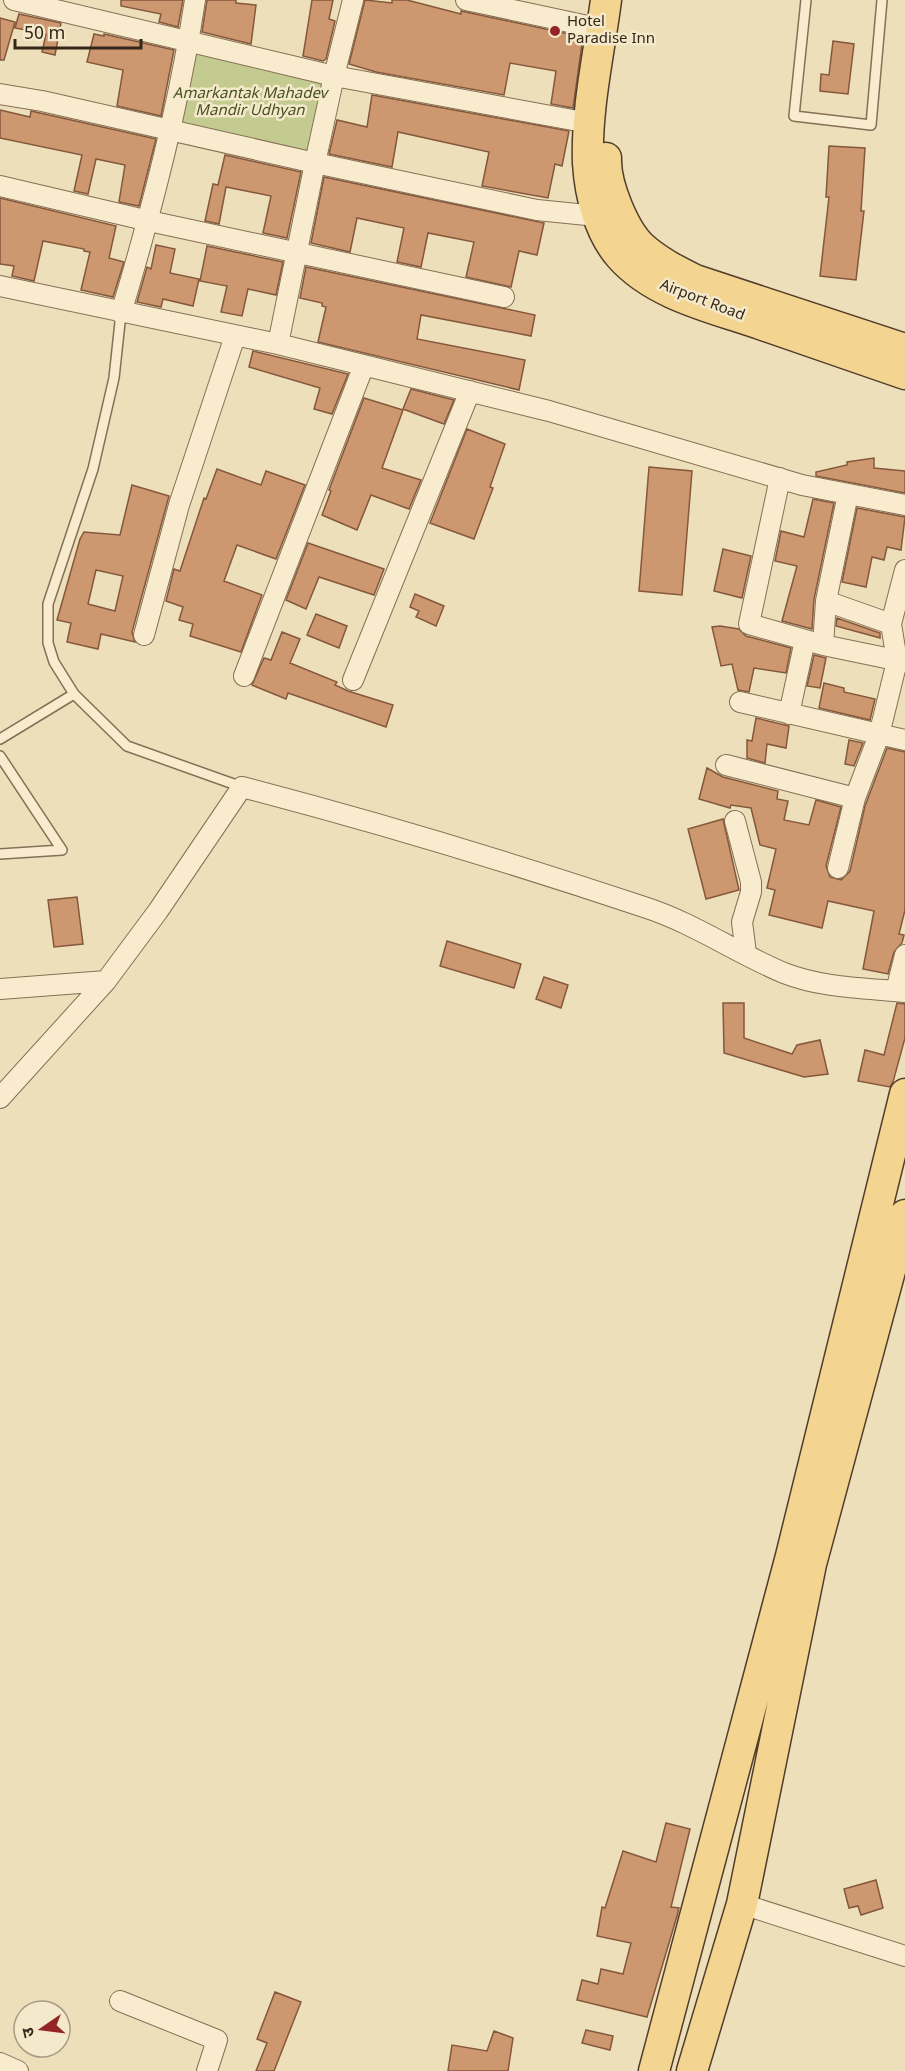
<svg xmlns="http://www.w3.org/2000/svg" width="905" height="2071" font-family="Georgia,'Noto Sans Devanagari',serif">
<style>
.green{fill:#c4cb90}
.building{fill:#cd9770;stroke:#84583b;stroke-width:1.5;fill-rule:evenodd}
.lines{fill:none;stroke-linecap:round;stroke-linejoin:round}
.lane-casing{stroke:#856f55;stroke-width:12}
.street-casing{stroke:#856f55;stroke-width:22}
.primary-casing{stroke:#523d2a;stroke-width:33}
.lane{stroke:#f9ecce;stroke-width:9}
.street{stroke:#f9ecce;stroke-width:20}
.primary{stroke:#f3d491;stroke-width:30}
.poi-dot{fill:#942526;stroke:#f5e9cb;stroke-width:2}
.labels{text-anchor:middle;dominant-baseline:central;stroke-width:5;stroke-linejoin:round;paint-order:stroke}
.poi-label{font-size:15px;fill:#34271a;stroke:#f5e9cb;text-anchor:start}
.park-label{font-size:15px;font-style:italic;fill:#455121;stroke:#f5e9cb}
.street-label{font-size:15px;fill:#34271a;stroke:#f5e9cb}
</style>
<rect width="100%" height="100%" fill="#eedfbb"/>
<!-- green -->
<path class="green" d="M 191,53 L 323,78 L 309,153 L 177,127 Z"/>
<!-- building -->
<path class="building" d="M 121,0 L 183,0 L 178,27 L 159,22 L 161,14 L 121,6 Z
M 207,0 L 236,0 L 236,3 L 256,5 L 251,44 L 202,32 Z
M 312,0 L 333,0 L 329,19 L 335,21 L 326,59 L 323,61 L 303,56 Z
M 365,0 L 392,3 L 392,0 L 407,0 L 461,14 L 461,11 L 583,37 L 573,108 L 551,104 L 556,71 L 510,63 L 504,95 L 376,72 L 349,64 Z
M 19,14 L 61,23 L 55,55 L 42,52 L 46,34 L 15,28 Z
M 0,18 L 15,22 L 4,60 L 0,60 Z
M 94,34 L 104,36 L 104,34 L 174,50 L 161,116 L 117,106 L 123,70 L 87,62 Z
M 833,41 L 854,44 L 848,94 L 820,91 L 821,74 L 829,75 Z
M 372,95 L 569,131 L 562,166 L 555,164 L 548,198 L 482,186 L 489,152 L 398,132 L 392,167 L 329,154 L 337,120 L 367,127 Z
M 0,110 L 30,117 L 31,111 L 40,113 L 156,139 L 139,206 L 119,202 L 125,165 L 96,159 L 88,194 L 74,191 L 82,155 L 0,138 Z
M 829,146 L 865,148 L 861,211 L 864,211 L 856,280 L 820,276 L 829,197 L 826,197 Z
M 225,155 L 301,172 L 287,238 L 263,233 L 271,196 L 226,187 L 219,224 L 205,221 L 213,184 L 218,185 Z
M 324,177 L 544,223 L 537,255 L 519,251 L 511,287 L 466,277 L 474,242 L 428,233 L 421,267 L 397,262 L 404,228 L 357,218 L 350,252 L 311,243 Z
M 0,198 L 116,226 L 109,258 L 124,262 L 113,297 L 81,290 L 90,252 L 84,251 L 84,249 L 43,241 L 34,281 L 12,276 L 14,266 L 0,264 Z
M 156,245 L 175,249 L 170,273 L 199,279 L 193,306 L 163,299 L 161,307 L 137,302 L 147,267 L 151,269 Z
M 207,246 L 283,262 L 276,295 L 248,289 L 242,316 L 221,312 L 227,286 L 200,281 Z
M 306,267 L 535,315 L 531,336 L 421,315 L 417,339 L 525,360 L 519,390 L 318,342 L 326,307 L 322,306 L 322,303 L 300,298 Z
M 253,351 L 348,374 L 332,414 L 314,409 L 320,388 L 249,367 Z
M 411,389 L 454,400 L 444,424 L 403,409 Z
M 364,398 L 403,410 L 382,468 L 421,480 L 409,509 L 371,495 L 357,530 L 322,515 L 331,491 L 329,490 Z
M 467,429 L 505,444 L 490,487 L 493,488 L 474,539 L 430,523 Z
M 874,458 L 874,468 L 905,471 L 905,493 L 816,476 L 816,472 L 847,465 L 847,462 Z
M 649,467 L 692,471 L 682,595 L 639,591 Z
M 217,469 L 261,485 L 266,471 L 305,485 L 276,559 L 237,545 L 224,581 L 262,595 L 241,652 L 190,636 L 193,624 L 179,620 L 183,607 L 166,601 L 174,569 L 180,571 L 204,498 L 206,499 Z
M 132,485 L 169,496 L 132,632 L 135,642 L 101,634 L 98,649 L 67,642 L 71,623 L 57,620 L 80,539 L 84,532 L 120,535 ZM 96,570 L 123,576 L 115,611 L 88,604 Z
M 813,499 L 834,503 L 814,599 L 812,629 L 782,621 L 797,566 L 775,561 L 781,531 L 804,537 Z
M 857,508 L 905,517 L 901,550 L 887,547 L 884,560 L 872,557 L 866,587 L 842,582 Z
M 308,543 L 384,569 L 374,595 L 319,577 L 306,609 L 286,600 Z
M 723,549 L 751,556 L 742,598 L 714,591 Z
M 415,594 L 444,606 L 436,626 L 416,617 L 419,611 L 410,607 Z
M 316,614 L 347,626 L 339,648 L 307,635 Z
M 837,618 L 880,633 L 880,638 L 836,626 Z
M 720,626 L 739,629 L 746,636 L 791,648 L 786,673 L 754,668 L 749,692 L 738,690 L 732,664 L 721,666 L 712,627 Z
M 282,632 L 300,639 L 290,663 L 337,682 L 335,685 L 348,691 L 393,705 L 386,727 L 288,693 L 286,699 L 252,685 L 264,658 L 271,660 Z
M 814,655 L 826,658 L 820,688 L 807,686 Z
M 824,683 L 844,688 L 844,692 L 875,699 L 870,720 L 819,708 Z
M 756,718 L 789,726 L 786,748 L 767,744 L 765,763 L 747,758 L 747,740 L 752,741 Z
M 849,740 L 863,743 L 854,766 L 845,764 Z
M 887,748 L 905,752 L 905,910 L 899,934 L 904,935 L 902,943 L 894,952 L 888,974 L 863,969 L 874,911 L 828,901 L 822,928 L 769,915 L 775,890 L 767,888 L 776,849 L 760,845 L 751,808 L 731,805 L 730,808 L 699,799 L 707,768 L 723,777 L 778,791 L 777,799 L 788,801 L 784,820 L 809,825 L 816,800 L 841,807 L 826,866 L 830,877 L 841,880 L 850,871 L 865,806 Z
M 723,819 L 739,890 L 706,899 L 688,829 Z
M 77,897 L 83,944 L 54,947 L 48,900 Z
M 447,941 L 521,964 L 514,988 L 440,966 Z
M 544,977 L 568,985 L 561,1008 L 536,999 Z
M 723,1003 L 744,1003 L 744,1038 L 792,1054 L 797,1045 L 820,1040 L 828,1074 L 804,1077 L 724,1053 Z
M 897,1003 L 905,1004 L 905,1038 L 893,1082 L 890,1087 L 858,1081 L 865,1050 L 884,1055 Z
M 666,1823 L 690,1829 L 671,1907 L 679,1908 L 677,1916 L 647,2017 L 577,2000 L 582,1980 L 598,1984 L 601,1969 L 623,1974 L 631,1943 L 597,1936 L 602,1907 L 605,1908 L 623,1851 L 656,1862 Z
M 876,1880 L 883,1908 L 861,1915 L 858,1906 L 849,1908 L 844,1889 Z
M 275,1992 L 301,2002 L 274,2071 L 256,2071 L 267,2043 L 257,2039 Z
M 586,2030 L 613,2036 L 610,2050 L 582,2043 Z
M 494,2031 L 513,2038 L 508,2071 L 448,2071 L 452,2045 L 487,2051 Z"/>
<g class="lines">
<!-- lane casing -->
<g class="lane-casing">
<path id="lane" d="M 806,0 L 794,116 L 871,125 L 882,0
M 121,313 L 114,378 L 93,469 L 48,604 L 48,643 L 54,662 L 74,694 L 127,746 L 242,787
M 0,739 L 74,694
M 0,756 L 62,850 L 0,854"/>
</g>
<!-- street casing -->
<g class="street-casing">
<path id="street" d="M 14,0 L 334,76 L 353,0
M 466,0 L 602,29
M 0,94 L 42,101 L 315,163 L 278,344
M 589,123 L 334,76 L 315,163 L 537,210 L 597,216
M 0,186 L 149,221 L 504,297
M 0,286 L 278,344 L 549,411 L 802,485 L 905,505
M 121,313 C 152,210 179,106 195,0
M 780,478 L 749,624 L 823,645
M 848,494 L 826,601 L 823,645 L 905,662
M 826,601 L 891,624
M 144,635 L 179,505 L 235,336
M 244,676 L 364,365
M 353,680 L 470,391
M 740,702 L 905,740
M 789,714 L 805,640
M 726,765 L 855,798
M 735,821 L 751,882 L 751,892 L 742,922 L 746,953
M 838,868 L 855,798 L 879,735 L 897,661 L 891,624 L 905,570
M 0,989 L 106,981
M 896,991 L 905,955
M 0,1098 L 106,981 L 158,911 L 242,787 C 377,822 512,863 644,907 C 694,923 736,953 784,973 C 822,988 865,988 905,992
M 742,1904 L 905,1956
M 120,2001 L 217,2040 L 207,2071
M 0,2063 L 18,2071"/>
</g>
<!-- primary casing -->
<g class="primary-casing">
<path id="primary" d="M 606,0 C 599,54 586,109 588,163 C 590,195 599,232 620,256 C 655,296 715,308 763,325 C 810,341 858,358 905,374
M 606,158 C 605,184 624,231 643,248 C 659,262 677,271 695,280 L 905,349
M 654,2071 L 791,1556 L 905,1094
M 692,2071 L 742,1904 L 811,1564 L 905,1215"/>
</g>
<!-- lane -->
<use href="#lane" class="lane"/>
<!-- street -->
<use href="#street" class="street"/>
<!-- primary -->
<use href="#primary" class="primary"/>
</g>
<!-- markers -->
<circle class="poi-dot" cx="555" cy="31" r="6"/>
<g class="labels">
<!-- poi labels -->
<g class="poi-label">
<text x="567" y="22">Hotel<tspan x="567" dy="17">Paradise Inn</tspan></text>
</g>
<!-- park labels -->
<g class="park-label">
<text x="250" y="94">Amarkantak Mahadev<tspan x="250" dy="17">Mandir Udhyan</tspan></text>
</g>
<!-- street labels -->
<g class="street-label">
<text transform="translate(702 301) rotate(21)">Airport Road</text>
</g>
</g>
<!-- north arrow -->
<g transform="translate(42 2029) rotate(256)"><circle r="28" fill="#f5e9cb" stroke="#a89b84" stroke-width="1.5"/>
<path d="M0-4.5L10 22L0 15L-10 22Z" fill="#942526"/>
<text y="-9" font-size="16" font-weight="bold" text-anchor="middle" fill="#34271a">उ</text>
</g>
<!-- scale -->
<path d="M15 39v9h126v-9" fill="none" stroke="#34271a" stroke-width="3"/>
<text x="24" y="39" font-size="18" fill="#34271a" stroke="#f5e9cb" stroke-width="4.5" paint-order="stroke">50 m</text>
</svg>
